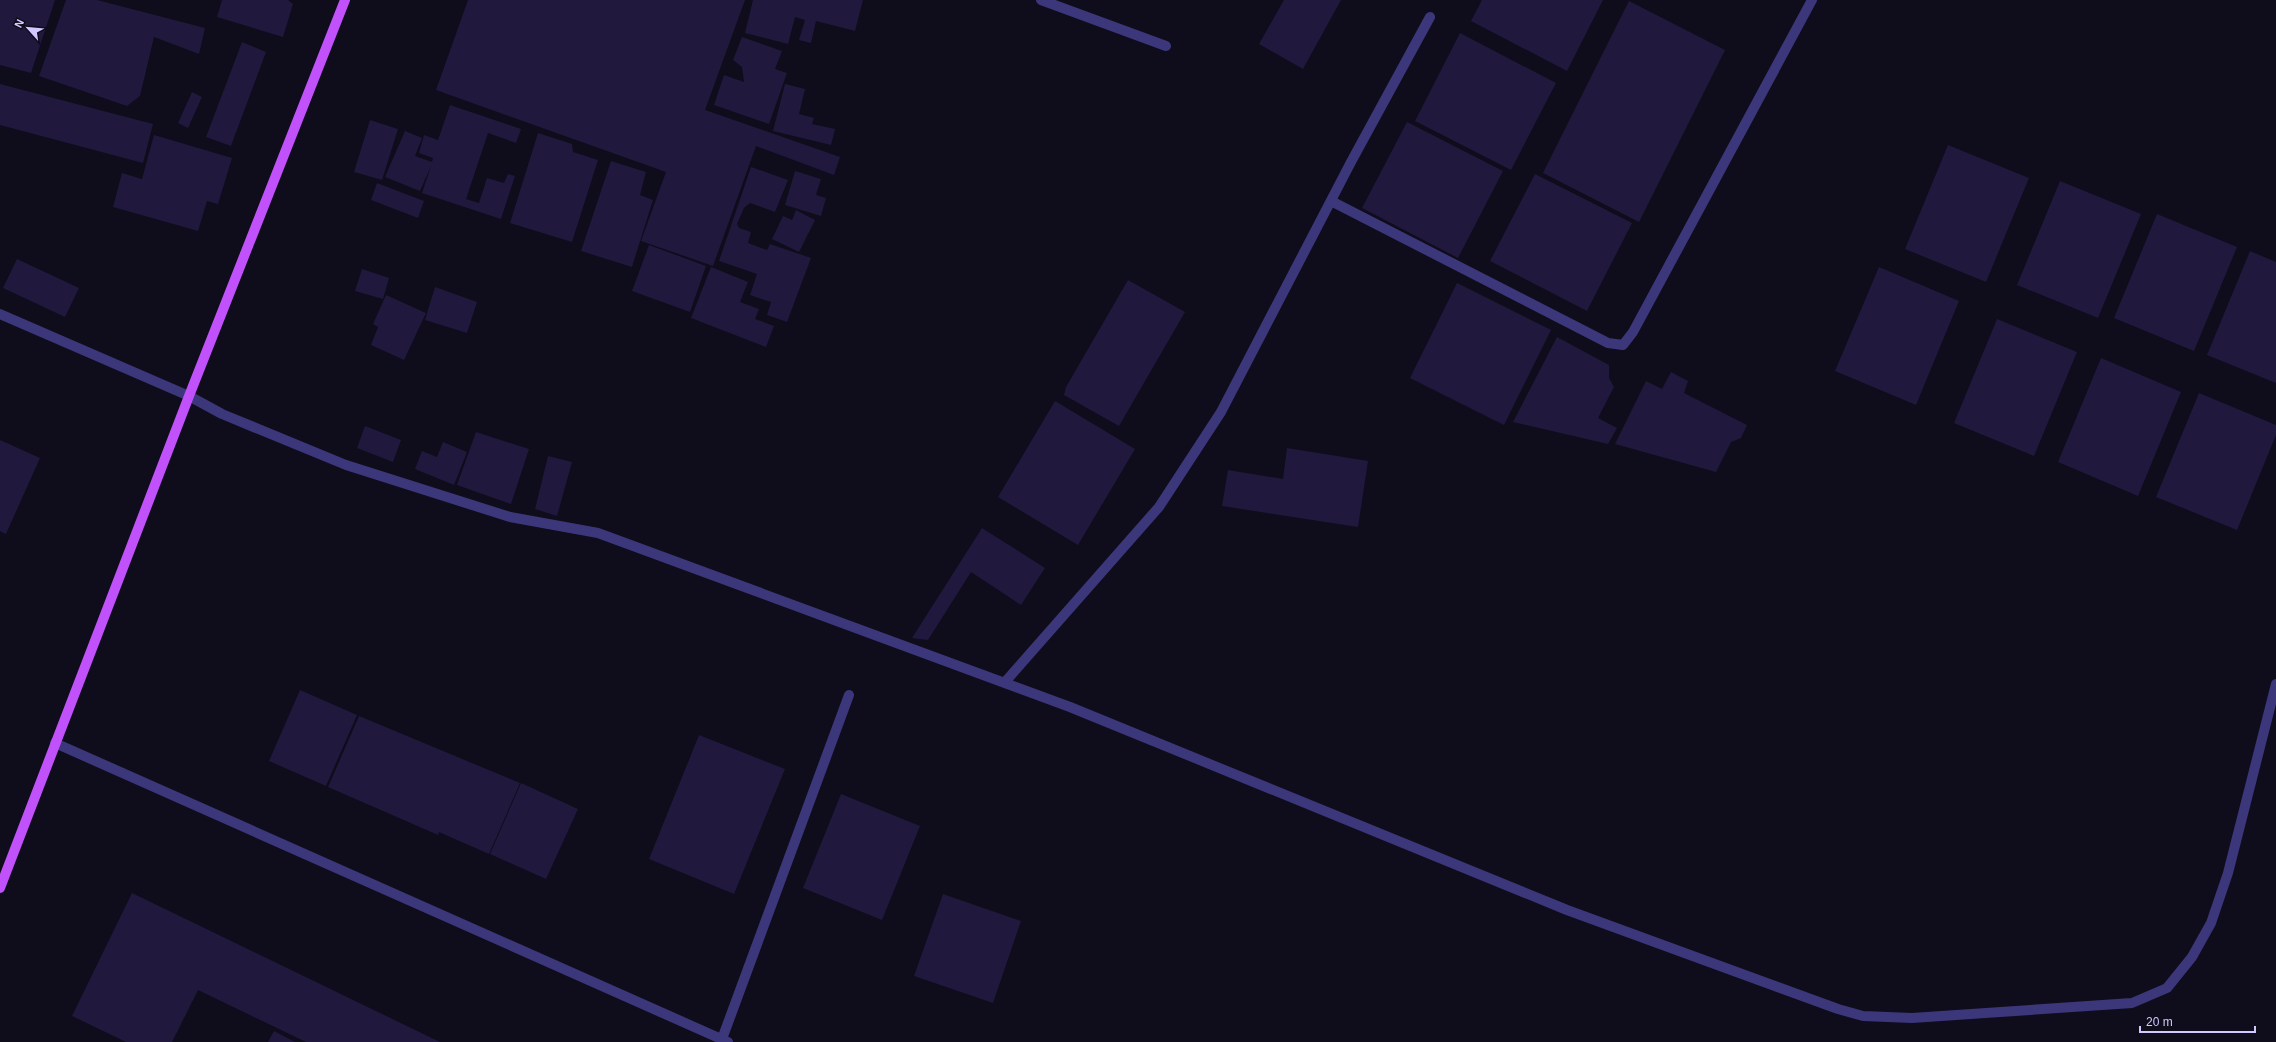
<svg xmlns="http://www.w3.org/2000/svg" width="2276" height="1042" font-family="Arial,sans-serif">
<style>
.building{fill:#21183d}
.lines{fill:none;stroke-linecap:round;stroke-linejoin:round}
.minor{stroke:#3c377a;stroke-width:10}
.major{stroke:#c151fb;stroke-width:10}
</style>
<rect width="100%" height="100%" fill="#0f0c1c"/>
<!-- building -->
<path class="building" d="M 0,0 L 55,0 L 31,73 L 0,65 Z
M 66,0 L 97,0 L 205,28 L 199,54 L 154,37 L 140,96 L 127,106 L 39,76 Z
M 222,0 L 288,0 L 293,4 L 283,37 L 217,17 Z
M 468,0 L 745,0 L 705,110 L 840,157 L 834,175 L 756,146 L 713,266 L 641,241 L 666,172 L 436,90 Z
M 753,0 L 863,0 L 855,31 L 816,21 L 811,43 L 799,40 L 805,20 L 795,17 L 788,44 L 745,33 Z
M 1284,0 L 1341,0 L 1303,69 L 1259,44 Z
M 1482,0 L 1603,0 L 1567,71 L 1471,21 Z
M 1629,1 L 1725,50 L 1639,222 L 1543,173 Z
M 1460,33 L 1556,83 L 1511,170 L 1415,121 Z
M 742,37 L 782,51 L 775,69 L 787,73 L 769,124 L 714,105 L 724,75 L 744,82 L 742,67 L 733,60 Z
M 242,42 L 266,52 L 231,146 L 206,137 Z
M 0,84 L 153,124 L 143,163 L 0,125 Z
M 785,84 L 805,89 L 799,114 L 814,118 L 812,124 L 835,129 L 831,145 L 773,131 Z
M 192,92 L 202,97 L 188,128 L 178,123 Z
M 450,105 L 521,129 L 516,143 L 488,133 L 466,199 L 479,203 L 487,178 L 504,183 L 508,174 L 515,176 L 501,219 L 422,193 L 431,166 L 420,191 L 385,177 L 405,131 L 422,138 L 415,156 L 432,162 L 433,158 L 419,153 L 424,135 L 438,140 Z
M 370,120 L 398,129 L 382,180 L 354,172 Z
M 1407,122 L 1503,171 L 1458,258 L 1362,208 Z
M 538,133 L 572,144 L 573,152 L 598,160 L 572,242 L 510,223 Z
M 154,135 L 232,158 L 218,204 L 207,201 L 198,231 L 113,207 L 122,173 L 142,179 Z
M 1948,145 L 2029,178 L 1986,282 L 1905,249 Z
M 611,161 L 646,172 L 640,195 L 653,200 L 632,267 L 581,251 Z
M 751,167 L 788,180 L 775,212 L 750,203 L 744,208 L 737,224 L 739,228 L 751,232 L 748,243 L 767,250 L 770,244 L 811,258 L 787,322 L 767,315 L 771,302 L 750,295 L 757,274 L 719,261 Z
M 795,171 L 821,179 L 816,195 L 826,198 L 821,216 L 785,205 Z
M 1535,174 L 1632,223 L 1587,311 L 1490,261 Z
M 2060,181 L 2141,214 L 2098,318 L 2017,285 Z
M 377,183 L 424,201 L 418,218 L 371,200 Z
M 796,210 L 815,220 L 799,252 L 772,239 L 783,216 L 792,220 Z
M 2157,214 L 2237,247 L 2194,351 L 2114,318 Z
M 649,245 L 706,266 L 690,312 L 632,291 Z
M 2250,251 L 2276,262 L 2276,383 L 2207,355 Z
M 17,259 L 79,288 L 65,317 L 3,288 Z
M 711,267 L 748,282 L 740,302 L 759,309 L 755,319 L 774,326 L 766,347 L 691,318 Z
M 1879,267 L 1959,301 L 1916,405 L 1835,371 Z
M 362,269 L 389,278 L 383,299 L 355,291 Z
M 1128,280 L 1185,312 L 1119,426 L 1064,395 L 1066,387 Z
M 1457,283 L 1551,330 L 1504,425 L 1410,378 Z
M 435,287 L 477,302 L 467,333 L 425,320 Z
M 386,295 L 426,313 L 404,360 L 371,345 L 378,327 L 373,324 Z
M 1997,319 L 2077,352 L 2034,456 L 1954,423 Z
M 1557,337 L 1609,365 L 1609,378 L 1614,387 L 1598,418 L 1617,428 L 1608,444 L 1513,422 Z
M 2101,358 L 2181,392 L 2138,496 L 2058,462 Z
M 1671,372 L 1688,381 L 1684,393 L 1747,425 L 1741,438 L 1731,442 L 1716,472 L 1615,444 L 1646,381 L 1662,389 Z
M 2199,393 L 2276,425 L 2276,435 L 2237,530 L 2156,497 Z
M 1055,401 L 1135,449 L 1078,545 L 998,497 Z
M 365,426 L 401,440 L 393,462 L 357,448 Z
M 476,432 L 529,449 L 511,504 L 457,485 Z
M 0,440 L 40,458 L 6,534 L 0,531 Z
M 443,442 L 467,452 L 454,485 L 415,469 L 422,451 L 437,457 Z
M 1287,448 L 1368,461 L 1358,527 L 1222,506 L 1228,470 L 1283,479 Z
M 548,456 L 572,462 L 557,516 L 535,509 Z
M 982,528 L 1045,568 L 1021,605 L 971,572 L 928,640 L 912,638 Z
M 300,690 L 357,715 L 326,786 L 269,761 Z
M 359,716 L 520,783 L 489,854 L 439,832 L 438,835 L 328,787 Z
M 699,735 L 785,769 L 734,894 L 649,859 Z
M 521,783 L 578,809 L 546,879 L 490,854 Z
M 841,794 L 920,826 L 882,920 L 803,888 Z
M 132,893 L 440,1042 L 306,1042 L 198,990 L 172,1042 L 126,1042 L 72,1016 Z
M 943,894 L 1021,921 L 993,1003 L 914,976 Z
M 274,1031 L 295,1042 L 268,1042 Z"/>
<g class="lines">
<!-- minor -->
<path class="minor" d="M 1041,0 L 1166,46
M 1331,201 L 1608,343 L 1623,345 L 1633,332 L 1812,0
M 0,314 L 189,396 L 222,414 L 346,465 L 510,517 L 598,533 L 1070,707 L 1567,910 L 1838,1009 L 1863,1016 L 1912,1018 L 2132,1003 L 2167,988 L 2192,957 L 2211,923 L 2228,873 L 2276,684
M 1005,682 L 1159,507 L 1221,412 L 1351,162 L 1430,17
M 55,743 L 728,1042
M 722,1039 L 849,695"/>
<!-- major -->
<path class="major" d="M 0,888 L 189,396 L 345,0"/>
</g>
<!-- north arrow -->
<g transform="translate(28 28) rotate(297)" stroke="#0f0c1c" stroke-width="3" paint-order="stroke">
<path d="M0-3L7 15L0 10L-7 15Z" fill="#d0c8fe"/>
<text y="-6" font-size="11" font-weight="bold" text-anchor="middle" fill="#d0c8fe">N</text>
</g>
<!-- scale -->
<path d="M2140 1026v6h115v-6" fill="none" stroke="#d0c8fe" stroke-width="2"/>
<text x="2146" y="1026" font-size="12" fill="#d0c8fe" stroke="#0f0c1c" stroke-width="3" paint-order="stroke">20 m</text>
</svg>
